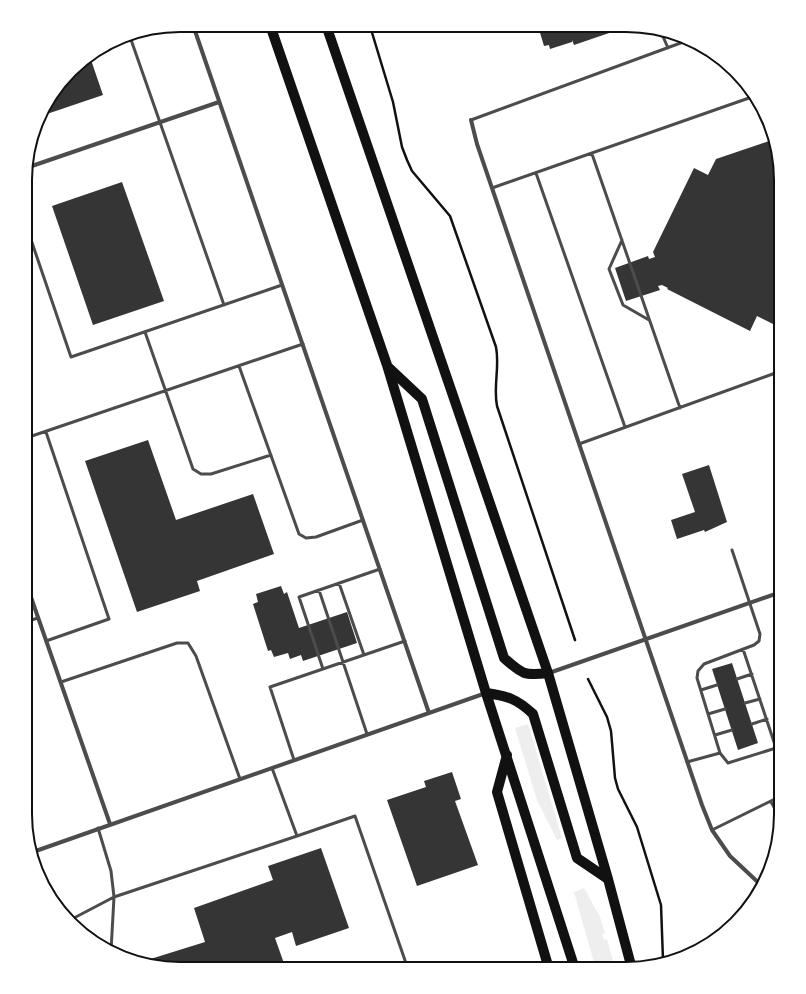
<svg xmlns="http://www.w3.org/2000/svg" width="806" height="994" font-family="'Work Sans',sans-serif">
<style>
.green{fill:#eee}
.building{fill:#353535}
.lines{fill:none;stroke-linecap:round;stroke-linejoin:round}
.path{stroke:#111;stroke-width:2.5}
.service{stroke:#4c4c4c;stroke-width:3}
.minor{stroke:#4c4c4c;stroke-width:4}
.primary{stroke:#111;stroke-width:10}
.rim{fill:none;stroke:#111;stroke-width:2}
</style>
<rect width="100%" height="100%" fill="#fff"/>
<!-- green -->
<path class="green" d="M 528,724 L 562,838 L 557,840 L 537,800 L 515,728 Z
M 584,888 L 600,917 L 605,933 L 602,934 L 604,940 L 607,939 L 615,969 L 597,969 L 595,966 L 574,892 Z"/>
<!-- building -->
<path class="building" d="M 538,26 L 619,26 L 619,27 L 614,28 L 615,31 L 574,45 L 572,40 L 572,42 L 550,49 L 549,45 L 544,46 Z
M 90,57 L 103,95 L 41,116 L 46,103 L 78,63 Z
M 775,139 L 781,180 L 781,321 L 773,324 L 757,316 L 750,331 L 667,289 L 668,288 L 662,285 L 658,286 L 660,290 L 626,301 L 615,268 L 648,256 L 649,259 L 655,257 L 653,252 L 694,168 L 708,175 L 716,159 Z
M 122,182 L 164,301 L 93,325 L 52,206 Z
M 148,440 L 176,520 L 253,494 L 274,554 L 197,581 L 200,591 L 137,612 L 85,461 Z
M 709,465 L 727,522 L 705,532 L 704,530 L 677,539 L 671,520 L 695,512 L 682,474 Z
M 281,586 L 284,594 L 287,592 L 299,628 L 347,612 L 357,643 L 303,661 L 301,655 L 290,659 L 288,653 L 274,657 L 271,650 L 268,651 L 253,604 L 258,602 L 256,594 Z
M 732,663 L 758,743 L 738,750 L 712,669 Z
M 452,772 L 461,799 L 455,801 L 478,865 L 417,886 L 387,800 L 426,787 L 424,781 Z
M 321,848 L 349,928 L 296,946 L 292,932 L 275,938 L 286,969 L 170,969 L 144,964 L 144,961 L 205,942 L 194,908 L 273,880 L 268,866 Z"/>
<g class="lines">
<!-- path -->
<path class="path" d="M 370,26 L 393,102 L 402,147 L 407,160 L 412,171 L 450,216 L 496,347 C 500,367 493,386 497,406 L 575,640
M 588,679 L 607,717 L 611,731 L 615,778 L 618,789 L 637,827 L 661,905 L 663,960"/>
<!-- service -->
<path class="service" d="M 661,32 L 668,48
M 129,34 L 224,305
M 471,120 L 686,41
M 592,154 L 680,408
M 536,173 L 625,427
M 492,188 L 749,98 L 756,99
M 26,225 L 71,357 L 282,285
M 622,240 L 609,269 L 623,305 L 649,320
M 145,332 L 193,469 L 201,474 L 211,474 L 271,455
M 239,366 L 299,534 L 306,538 L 316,537 L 363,520
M 46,432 L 109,619 L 46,641
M 26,438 L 303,344
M 579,444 L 781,371
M 339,583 L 364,655
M 319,590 L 367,734
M 25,622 L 38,618
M 323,669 L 299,597 L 380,569
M 737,679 L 752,674
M 61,682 L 177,643 L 188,643 L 196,656 L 240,779
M 701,690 L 717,685
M 745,703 L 760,699
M 708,714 L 725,709
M 752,724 L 767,719
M 715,735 L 732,730
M 720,753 L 728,763 L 776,748 L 743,649
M 294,760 L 270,687 L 405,641
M 687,762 L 720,753 L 697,678 L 698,671 L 704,664 L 754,645 L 759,641 L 760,634 L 732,550
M 272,768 L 297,836 L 355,816 L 408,969
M 771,802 L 781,819
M 98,828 L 111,871 L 114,897 L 111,951
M 712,830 L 781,796
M 72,919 L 114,897 L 297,836"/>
<!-- minor -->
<path class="minor" d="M 193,25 L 429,713
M 471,120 L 477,144 L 702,805 L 712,830 L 730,856 L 762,886
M 26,168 L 219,102
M 25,580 L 110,824
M 549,673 L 781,592
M 30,853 L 486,693"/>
<!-- primary -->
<path class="primary" d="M 270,25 L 387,365 L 486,693 L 575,969
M 326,25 L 548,673 L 608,879 L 632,969
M 388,367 L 422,399 L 504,658 C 522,674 524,676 548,673
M 486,693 C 508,696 517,699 533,714 L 577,858 L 608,879
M 507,755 L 497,792 L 549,969"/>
</g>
<!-- crop -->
<path d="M0 0H806V994H0ZM180 32H626A148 148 0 0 1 774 180V814A148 148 0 0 1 626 962H180A148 148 0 0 1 32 814V180A148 148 0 0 1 180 32Z" fill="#fff" fill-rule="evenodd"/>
<path class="rim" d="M180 32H626A148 148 0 0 1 774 180V814A148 148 0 0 1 626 962H180A148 148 0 0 1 32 814V180A148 148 0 0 1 180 32Z"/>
</svg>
